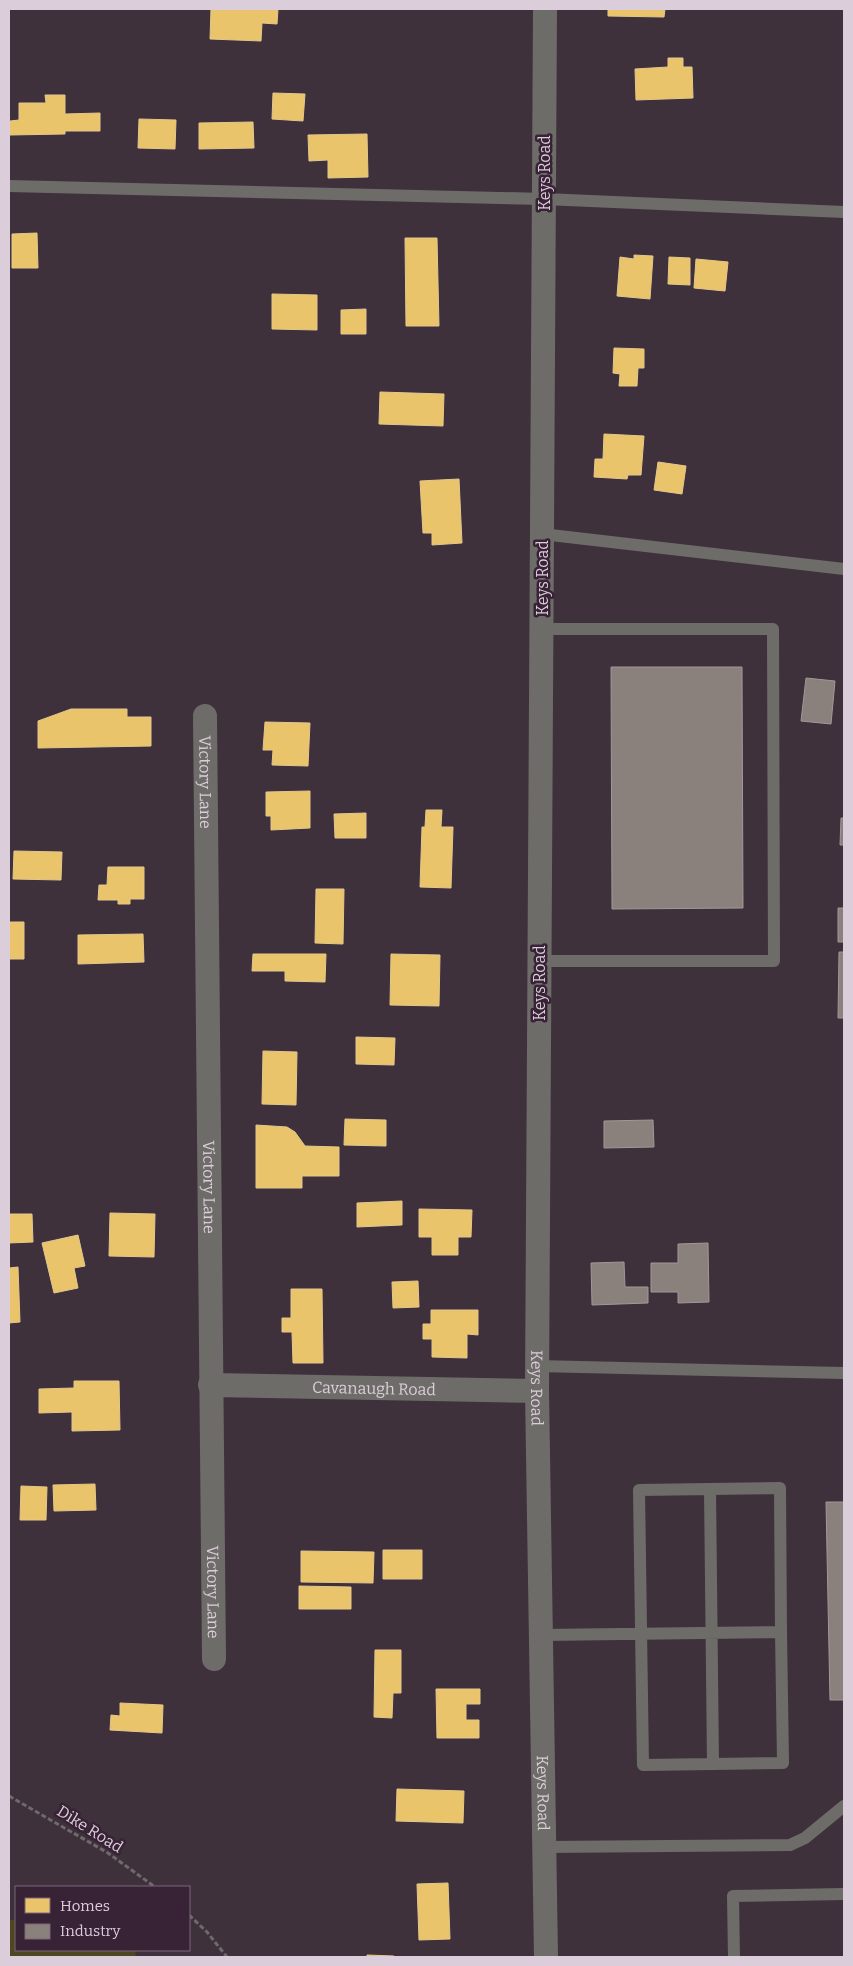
<svg xmlns="http://www.w3.org/2000/svg" width="853" height="1966" font-family="Bitter,serif">
<style>
.green{fill:#4e4721}
.homes{fill:#e9c46a;stroke:#e5c78c}
.industry{fill:#8a817c;stroke:#a39898}
.lines{fill:none;stroke-linecap:round;stroke-linejoin:round}
.path{stroke:#6f696c;stroke-width:3;stroke-dasharray:5 2.5;stroke-linecap:butt}
.service{stroke:#6e6c69;stroke-width:12}
.minor{stroke:#6e6c69;stroke-width:24}
.labels{text-anchor:middle;dominant-baseline:central;stroke-width:5;stroke-linejoin:round;paint-order:stroke}
.street-label{font-size:16px;fill:#dccdda;stroke:#382236}
</style>
<rect width="100%" height="100%" fill="#3e313c"/>
<!-- green -->
<path class="green" d="M 9,1920 L 16,1920 L 16,1950 L 135,1950 L 136,1957 L 9,1957 Z"/>
<!-- homes -->
<path class="homes" d="M 211,9 L 278,9 L 277,24 L 262,23 L 261,41 L 210,39 Z
M 608,9 L 665,9 L 664,17 L 608,16 Z
M 668,58 L 683,58 L 683,67 L 692,67 L 693,98 L 636,100 L 635,69 L 668,67 Z
M 273,93 L 305,94 L 303,121 L 272,119 Z
M 45,95 L 65,95 L 65,114 L 100,113 L 100,131 L 65,131 L 65,134 L 10,135 L 10,121 L 19,120 L 19,103 L 46,103 Z
M 139,119 L 176,120 L 175,149 L 138,148 Z
M 253,122 L 254,148 L 199,149 L 199,123 Z
M 367,134 L 368,177 L 328,178 L 328,160 L 309,161 L 308,135 Z
M 37,233 L 38,268 L 12,268 L 12,234 Z
M 405,238 L 437,238 L 439,326 L 406,326 Z
M 634,255 L 653,256 L 650,299 L 617,296 L 620,257 L 634,259 Z
M 669,257 L 690,258 L 690,285 L 668,284 Z
M 696,259 L 728,262 L 725,291 L 694,288 Z
M 272,294 L 317,295 L 317,330 L 272,329 Z
M 366,309 L 366,334 L 341,334 L 341,310 Z
M 614,348 L 644,349 L 644,368 L 638,368 L 637,386 L 619,386 L 620,374 L 613,373 Z
M 380,392 L 444,394 L 443,426 L 379,424 Z
M 604,434 L 644,436 L 641,475 L 628,475 L 627,479 L 594,477 L 595,459 L 603,459 Z
M 658,462 L 686,466 L 682,494 L 654,490 Z
M 459,479 L 462,543 L 432,545 L 432,533 L 423,533 L 420,481 Z
M 71,709 L 127,709 L 127,717 L 151,717 L 151,746 L 38,748 L 38,721 Z
M 265,722 L 310,723 L 308,766 L 272,765 L 273,750 L 263,750 Z
M 310,791 L 310,828 L 271,830 L 271,816 L 266,816 L 266,792 Z
M 426,810 L 442,810 L 441,827 L 453,827 L 451,888 L 420,887 L 422,827 L 425,827 Z
M 366,813 L 366,838 L 335,838 L 334,814 Z
M 14,851 L 62,852 L 61,880 L 13,879 Z
M 108,867 L 144,867 L 144,899 L 130,899 L 130,904 L 118,904 L 118,900 L 98,900 L 99,885 L 107,885 Z
M 316,889 L 344,889 L 343,944 L 315,943 Z
M 9,922 L 24,922 L 24,959 L 9,959 Z
M 143,934 L 144,962 L 78,964 L 78,935 Z
M 253,954 L 326,954 L 325,982 L 285,981 L 285,971 L 252,971 Z
M 391,954 L 440,955 L 439,1006 L 390,1005 Z
M 356,1037 L 395,1038 L 394,1065 L 356,1064 Z
M 263,1051 L 297,1052 L 296,1105 L 262,1104 Z
M 345,1119 L 386,1120 L 386,1146 L 344,1145 Z
M 256,1125 L 287,1127 L 295,1132 L 305,1146 L 339,1147 L 339,1176 L 302,1176 L 302,1188 L 256,1188 Z
M 402,1201 L 402,1225 L 357,1227 L 357,1203 Z
M 419,1209 L 472,1210 L 471,1237 L 458,1237 L 458,1255 L 432,1255 L 432,1237 L 419,1237 Z
M 110,1213 L 155,1214 L 154,1257 L 109,1256 Z
M 9,1214 L 32,1214 L 33,1242 L 9,1243 Z
M 78,1235 L 85,1266 L 74,1268 L 78,1288 L 54,1293 L 42,1243 Z
M 18,1267 L 20,1322 L 9,1323 L 9,1268 Z
M 418,1281 L 419,1307 L 393,1308 L 392,1282 Z
M 291,1289 L 322,1289 L 323,1363 L 293,1363 L 292,1332 L 282,1332 L 282,1318 L 291,1318 Z
M 431,1310 L 478,1310 L 478,1335 L 467,1334 L 467,1358 L 432,1357 L 432,1339 L 423,1339 L 423,1324 L 431,1324 Z
M 74,1381 L 119,1381 L 120,1430 L 72,1431 L 72,1412 L 39,1413 L 39,1389 L 74,1388 Z
M 95,1484 L 96,1510 L 54,1511 L 53,1485 Z
M 21,1486 L 47,1487 L 46,1520 L 20,1520 Z
M 383,1550 L 422,1550 L 422,1579 L 383,1579 Z
M 301,1551 L 374,1552 L 373,1583 L 301,1582 Z
M 299,1586 L 351,1587 L 351,1609 L 299,1609 Z
M 375,1650 L 401,1650 L 401,1693 L 393,1693 L 392,1718 L 374,1717 Z
M 436,1689 L 480,1689 L 480,1704 L 466,1704 L 466,1720 L 479,1720 L 479,1738 L 437,1738 Z
M 120,1703 L 163,1705 L 162,1733 L 110,1730 L 111,1715 L 120,1716 Z
M 397,1789 L 464,1791 L 463,1823 L 396,1821 Z
M 448,1883 L 450,1939 L 419,1940 L 417,1884 Z
M 367,1955 L 394,1956 L 394,1957 L 367,1957 Z"/>
<!-- industry -->
<path class="industry" d="M 611,667 L 742,667 L 743,908 L 612,909 Z
M 806,678 L 835,681 L 831,724 L 801,721 Z
M 841,818 L 844,818 L 844,845 L 840,845 Z
M 838,908 L 844,908 L 844,942 L 838,942 Z
M 839,952 L 844,952 L 844,1018 L 838,1018 Z
M 653,1120 L 654,1147 L 604,1148 L 604,1121 Z
M 708,1243 L 709,1302 L 678,1303 L 678,1292 L 651,1292 L 651,1263 L 678,1263 L 678,1244 Z
M 624,1262 L 625,1287 L 648,1287 L 648,1303 L 592,1305 L 591,1263 Z
M 826,1502 L 844,1502 L 844,1700 L 830,1700 Z"/>
<g class="lines">
<!-- path -->
<path class="path" d="M 9,1796 L 108,1853 L 155,1887
M 189,1915 L 207,1932 L 227,1957"/>
<!-- service -->
<path class="service" d="M 9,186 L 544,199 L 844,212
M 542,534 L 844,569
M 539,961 L 774,961 L 773,629 L 541,629
M 537,1366 L 844,1373
M 710,1489 L 713,1764
M 540,1635 L 781,1632 L 780,1488 L 639,1490 L 643,1765 L 783,1763 L 781,1632
M 544,1847 L 790,1845 L 805,1838 L 844,1806
M 734,1957 L 733,1896 L 844,1894"/>
<!-- minor -->
<g class="minor">
<path id="s1" d="M 545,9 L 537,1391 L 546,1957"/>
<path id="s2" d="M 205,716 L 214,1659"/>
<path id="s3" d="M 210,1385 L 537,1391"/>
</g>
</g>
<g class="labels">
<!-- street labels -->
<g class="street-label">
<text transform="translate(544 173) rotate(-90)">Keys Road</text>
<text transform="translate(542 578) rotate(-90)">Keys Road</text>
<text stroke="none"><textPath href="#s2" startOffset="66">Victory Lane</textPath></text>
<text transform="translate(539 983) rotate(-90)">Keys Road</text>
<text stroke="none"><textPath href="#s2" startOffset="471">Victory Lane</textPath></text>
<text stroke="none"><textPath href="#s3" startOffset="164">Cavanaugh Road</textPath></text>
<text stroke="none"><textPath href="#s1" startOffset="1379">Keys Road</textPath></text>
<text stroke="none"><textPath href="#s2" startOffset="876">Victory Lane</textPath></text>
<text stroke="none"><textPath href="#s1" startOffset="1784">Keys Road</textPath></text>
<text transform="translate(90 1829) rotate(32)">Dike Road</text>
</g>
</g>
<!-- border -->
<rect width="853" height="1966" fill="none" stroke="#dccdda" stroke-width="20"/>
<!-- legend -->
<rect x="15" y="1886" width="175" height="65" fill="#382236" stroke="#7a6678"/>
<rect x="25" y="1898" width="25" height="15" fill="#e9c46a" stroke="#7a6678"/>
<text x="60" y="1911" font-size="15" fill="#dccdda">Homes</text>
<rect x="25" y="1924" width="25" height="15" fill="#8a817c" stroke="#7a6678"/>
<text x="60" y="1936" font-size="15" fill="#dccdda">Industry</text>
</svg>
